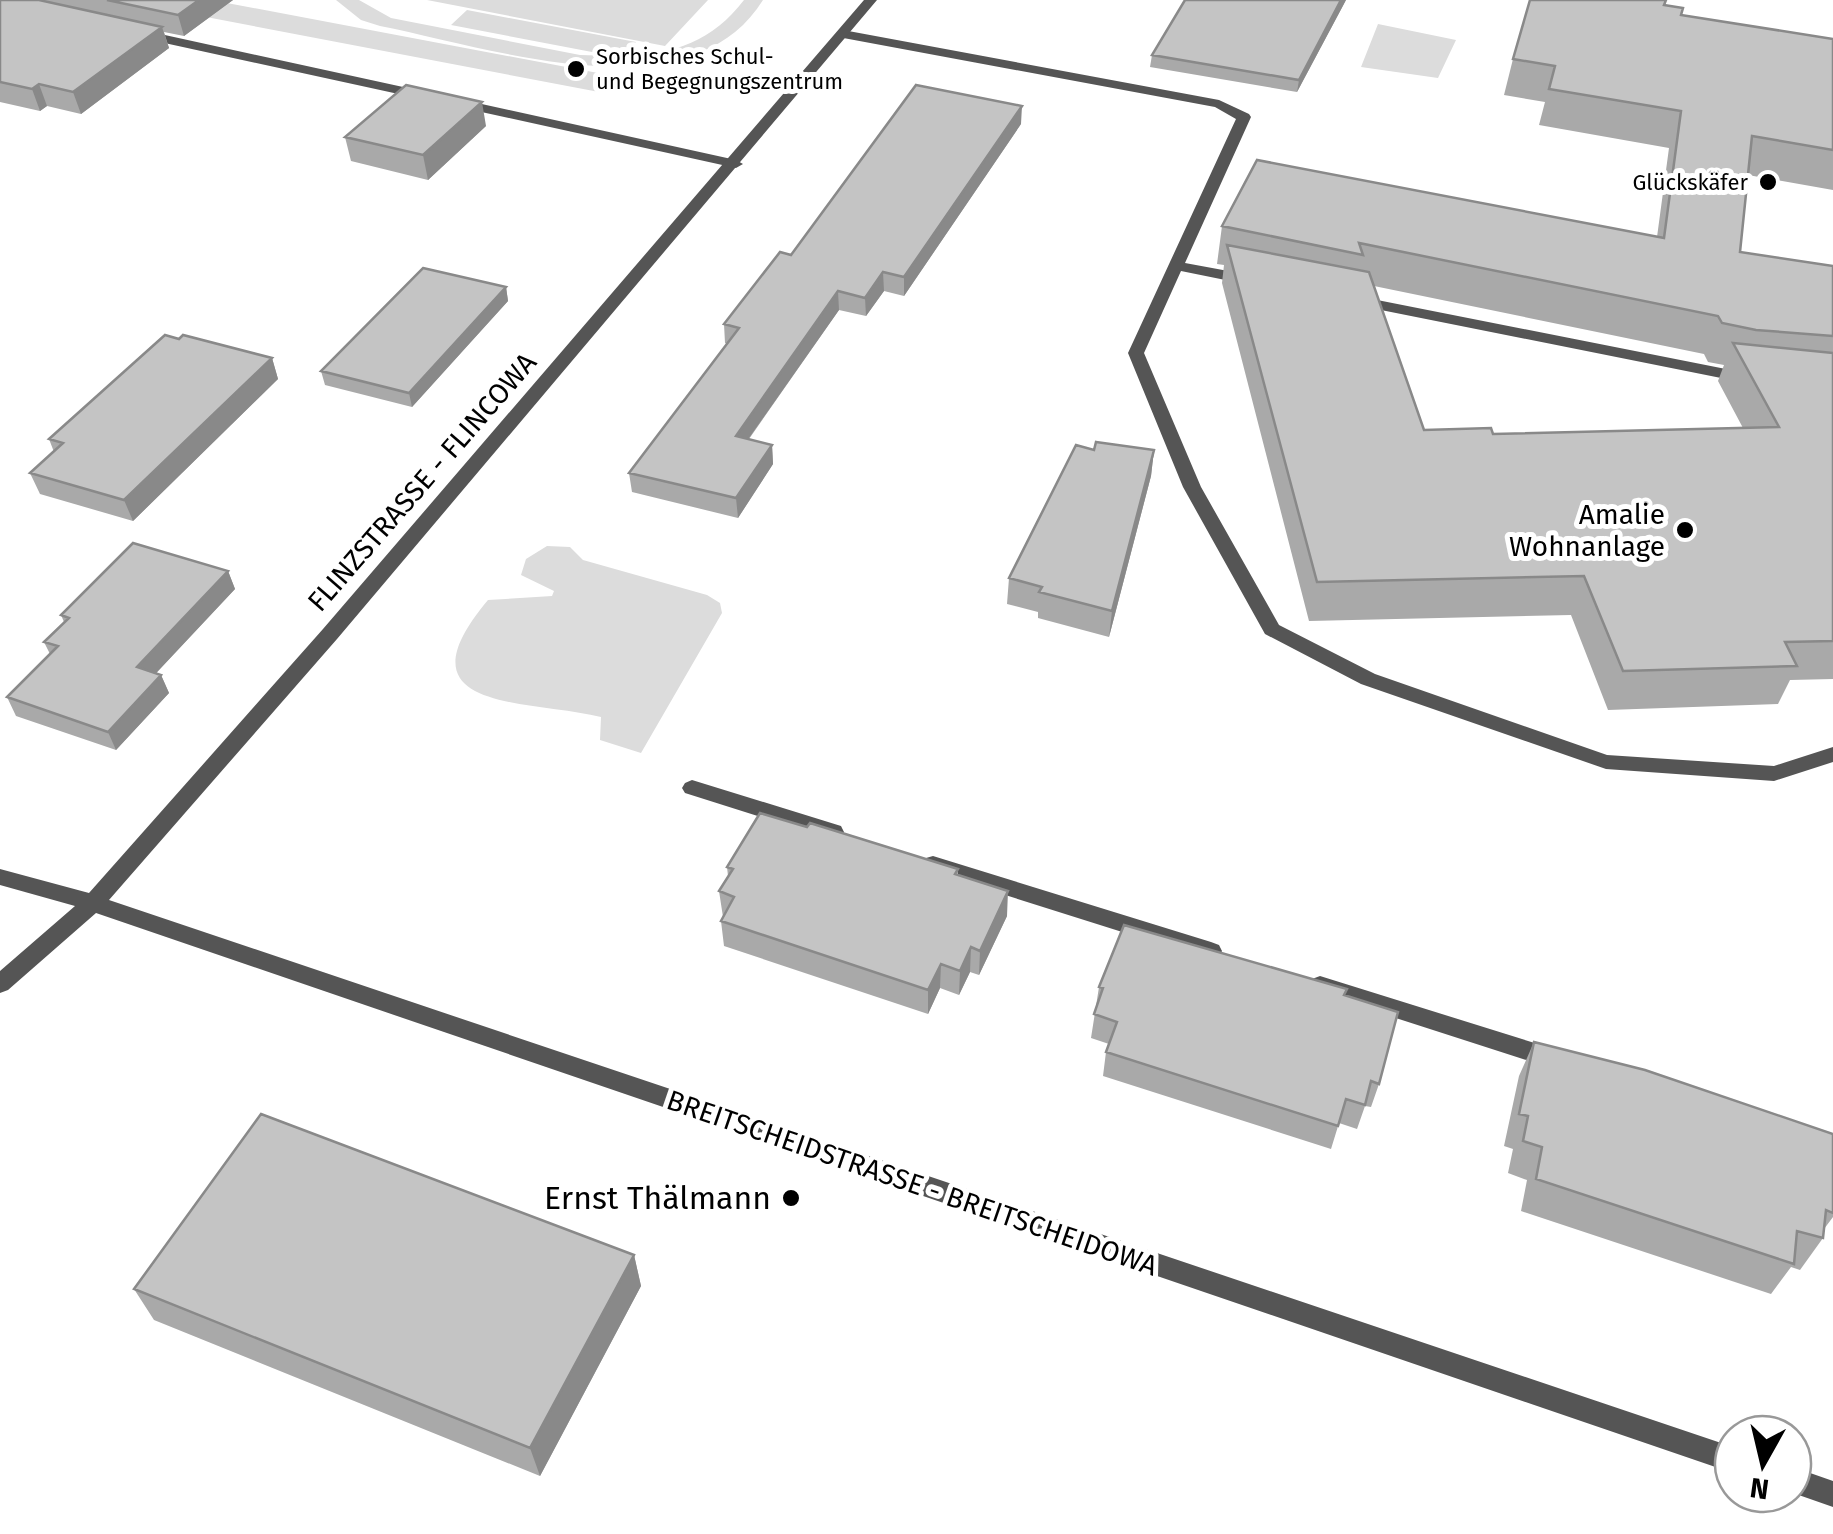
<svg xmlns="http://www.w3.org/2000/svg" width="1833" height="1534" font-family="'Fira Sans',sans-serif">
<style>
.green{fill:#dcdcdc}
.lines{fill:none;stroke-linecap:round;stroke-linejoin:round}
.service{fill:#555;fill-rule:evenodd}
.minor{fill:#555;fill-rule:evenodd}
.wall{fill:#a9a9a9;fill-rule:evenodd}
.shaded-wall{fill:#898989}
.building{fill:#c4c4c4;stroke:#898989;stroke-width:2.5}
.poi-dot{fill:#000;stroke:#fff;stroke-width:4}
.labels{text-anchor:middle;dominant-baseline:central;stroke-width:10;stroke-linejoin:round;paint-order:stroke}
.far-poi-label{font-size:22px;fill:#000;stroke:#fff;text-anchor:start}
.street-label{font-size:28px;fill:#000;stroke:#fff}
.poi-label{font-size:28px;fill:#000;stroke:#fff;text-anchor:end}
.near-poi-label{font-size:32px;fill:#000;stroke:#fff;text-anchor:end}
</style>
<rect width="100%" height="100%" fill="#fff"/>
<!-- green -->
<path class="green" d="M 117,0 L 211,0 L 614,76 L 599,92 Z
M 336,0 L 359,0 L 391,18 L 580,55 L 613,56 L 451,25 L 467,10 L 636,42 L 624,57 C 674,54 713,41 744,0 L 763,0 C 690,118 488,47 380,26 L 361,20 Z
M 427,0 L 708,0 L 665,46 Z
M 1378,24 L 1456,40 L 1438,78 L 1361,67 Z
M 547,546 L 570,547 L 583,560 L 707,595 L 720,603 L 722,613 L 641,753 L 600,740 L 601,717 C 529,699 393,713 488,600 L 552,596 L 554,591 L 521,575 L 526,559 Z"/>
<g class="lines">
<!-- service -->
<path class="service" d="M 142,30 L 426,92 L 433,96 L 426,100 L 137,37 L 135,34 Z
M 843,30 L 1219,100 L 1249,114 L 1251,117 L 1185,263 L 1250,275 L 1258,280 L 1250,285 L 1181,271 L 1144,353 L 1201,487 L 1279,625 L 1375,674 L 1607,755 L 1774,766 L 1833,747 L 1833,762 L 1774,781 L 1606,769 L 1361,684 L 1265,634 L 1183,487 L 1128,353 L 1236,119 L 1215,107 L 838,37 L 838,31 Z
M 459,99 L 736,160 L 743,164 L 736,168 L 454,106 L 452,103 Z
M 1357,296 L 1746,373 L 1754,378 L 1746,383 L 1351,304 L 1351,298 Z"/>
<!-- minor -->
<path class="minor" d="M 864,0 L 877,0 L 337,639 L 109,900 L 1733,1447 L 1733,1473 L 96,913 L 8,990 L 0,993 L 0,971 L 75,906 L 0,885 L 0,869 L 89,893 L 323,629 Z
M 692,780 L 841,826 L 844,832 L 841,838 L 834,840 L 685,793 L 682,788 L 685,783 Z
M 933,856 L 1211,942 L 1219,945 L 1222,951 L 1219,957 L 1211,960 L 926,870 L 923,864 L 926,858 Z
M 1320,976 L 1554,1049 L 1562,1052 L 1565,1059 L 1562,1066 L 1554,1069 L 1312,991 L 1309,985 L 1312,979 Z
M 1793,1467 L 1833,1481 L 1833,1507 L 1793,1493 Z"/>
</g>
<!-- wall -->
<path class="wall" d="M 0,0 L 233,0 L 184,36 L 164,32 L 169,48 L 81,114 L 47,106 L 40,111 L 0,102 Z
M 1346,0 L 1297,92 L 1150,67 L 1152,55 Z
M 1664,5 L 1681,15 L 1833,39 L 1833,190 L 1748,175 L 1740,252 L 1833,266 L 1833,679 L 1790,680 L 1778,704 L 1608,710 L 1571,615 L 1309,621 L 1222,283 L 1224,265 L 1217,264 L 1222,226 L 1657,237 L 1669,148 L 1539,125 L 1545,102 L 1504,95 L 1513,59 ZM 1374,286 L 1704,354 L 1708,362 L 1724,365 L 1718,381 L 1743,428 L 1493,434 L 1424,430 Z
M 1021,124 L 904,296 L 884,291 L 866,316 L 839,310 L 749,439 L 772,445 L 773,464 L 738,518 L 632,492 L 629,473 L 727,344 L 725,343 L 724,324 L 791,255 Z
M 486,126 L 428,180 L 351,161 L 345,137 Z
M 506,287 L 508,301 L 412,407 L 325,385 L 321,371 Z
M 179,339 L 272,358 L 278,379 L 133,521 L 40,494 L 30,473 L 54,452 L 49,439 Z
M 1094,450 L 1154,450 L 1151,476 L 1109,637 L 1038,618 L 1038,612 L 1007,604 L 1009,578 Z
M 228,571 L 235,589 L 156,673 L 161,675 L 169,693 L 116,750 L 16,716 L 7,697 L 50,654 L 44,642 L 64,622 L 61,615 Z
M 807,827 L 958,869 L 958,875 L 1007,916 L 979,975 L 970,972 L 959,995 L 940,988 L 928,1014 L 724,946 L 721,921 L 723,917 L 719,891 L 728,876 L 727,867 Z
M 1099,987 L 1345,996 L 1379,1084 L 1371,1107 L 1365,1106 L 1357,1129 L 1339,1123 L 1331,1149 L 1103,1076 L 1106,1052 L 1109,1044 L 1091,1038 Z
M 1534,1042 L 1833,1134 L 1833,1217 L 1824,1229 L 1823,1238 L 1800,1270 L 1791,1267 L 1771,1294 L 1521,1211 L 1527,1180 L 1508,1173 L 1513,1149 L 1504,1146 L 1519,1076 Z
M 634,1255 L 641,1286 L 540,1476 L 154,1320 L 134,1289 Z"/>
<!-- shaded-wall -->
<path class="shaded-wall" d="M 199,0 L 233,0 L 184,36 L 178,15 Z
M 1341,0 L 1346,0 L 1297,92 L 1299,80 Z
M 162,27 L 169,48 L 81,114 L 73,92 Z
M 39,84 L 47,106 L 40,111 L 32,89 Z
M 482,102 L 486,126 L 428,180 L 423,155 Z
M 1022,106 L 1021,124 L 904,296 L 904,277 Z
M 883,272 L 884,291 L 866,316 L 865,298 Z
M 506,287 L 508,301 L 412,407 L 409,393 Z
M 838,291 L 839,310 L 737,455 L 736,436 Z
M 272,358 L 278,379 L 133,521 L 124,500 Z
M 772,445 L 773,464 L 738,518 L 736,498 Z
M 1154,450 L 1151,476 L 1109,637 L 1112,611 Z
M 228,571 L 235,589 L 145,685 L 137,667 Z
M 161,675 L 169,693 L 116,750 L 108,732 Z
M 1008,891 L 1007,916 L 979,975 L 980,951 Z
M 971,947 L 970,972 L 959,995 L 960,971 Z
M 941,964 L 940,988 L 928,1014 L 928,990 Z
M 634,1255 L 641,1286 L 540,1476 L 530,1448 Z"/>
<!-- building -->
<path class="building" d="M 0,0 L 39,0 L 162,27 L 73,92 L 39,84 L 32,89 L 0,82 Z
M 107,0 L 199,0 L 178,15 Z
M 1185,0 L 1341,0 L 1299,80 L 1152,55 Z
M 1530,0 L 1666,0 L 1664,5 L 1683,8 L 1681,15 L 1833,39 L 1833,150 L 1752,136 L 1740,252 L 1833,266 L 1833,336 L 1756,330 L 1722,323 L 1718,316 L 1359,243 L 1363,255 L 1222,226 L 1257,160 L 1664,238 L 1681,111 L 1549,89 L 1555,66 L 1513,59 Z
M 406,85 L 482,102 L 423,155 L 345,137 Z
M 916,85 L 1022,106 L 904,277 L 883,272 L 865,298 L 838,291 L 736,436 L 772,445 L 736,498 L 629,473 L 739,328 L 724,324 L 780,252 L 791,255 Z
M 1227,245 L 1369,272 L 1424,430 L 1491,428 L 1493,434 L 1779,427 L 1733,343 L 1833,353 L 1833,641 L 1785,642 L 1797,666 L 1623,671 L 1584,576 L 1317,582 Z
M 423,268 L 506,287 L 409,393 L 321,371 Z
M 165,335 L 179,339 L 183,335 L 272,358 L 124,500 L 30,473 L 63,443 L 49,439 Z
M 1096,442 L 1154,450 L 1112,611 L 1039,592 L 1042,587 L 1009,578 L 1076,445 L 1094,450 Z
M 133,543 L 228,571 L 137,667 L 161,675 L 108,732 L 7,697 L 58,646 L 44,642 L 69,618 L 61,615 Z
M 760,813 L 807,827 L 810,823 L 958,869 L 955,874 L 1008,891 L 980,951 L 971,947 L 960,971 L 941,964 L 928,990 L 721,921 L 734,897 L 719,891 L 733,869 L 727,867 Z
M 1124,925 L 1347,989 L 1344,995 L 1398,1012 L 1379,1084 L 1371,1081 L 1365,1105 L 1346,1099 L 1338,1126 L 1106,1052 L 1117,1022 L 1094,1014 L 1103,988 L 1099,987 Z
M 1534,1042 L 1645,1070 L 1833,1134 L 1833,1213 L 1826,1210 L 1823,1238 L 1797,1231 L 1794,1264 L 1536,1179 L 1542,1147 L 1523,1141 L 1528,1116 L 1519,1114 Z
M 261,1114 L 634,1255 L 530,1448 L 134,1289 Z"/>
<!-- markers -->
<g class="poi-dot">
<circle cx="576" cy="69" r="10"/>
<circle cx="1768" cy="182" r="10"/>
<circle cx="1685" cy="530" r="10"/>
<circle cx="791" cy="1198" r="10"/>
</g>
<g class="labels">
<!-- far-poi labels -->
<g class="far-poi-label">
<text x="596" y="56">Sorbisches Schul-<tspan x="596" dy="25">und Begegnungszentrum</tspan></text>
<text x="1748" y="182" text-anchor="end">Glückskäfer</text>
</g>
<!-- street labels -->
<g class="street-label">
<text transform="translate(422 482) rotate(-49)">FLINZSTRASSE - FLINCOWA</text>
<text transform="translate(912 1183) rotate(19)">BREITSCHEIDSTRASSE - BREITSCHEIDOWA</text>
</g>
<!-- poi labels -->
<g class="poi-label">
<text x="1665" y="514">Amalie<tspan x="1665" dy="32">Wohnanlage</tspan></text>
</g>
<!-- near-poi labels -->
<g class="near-poi-label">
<text x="771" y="1198">Ernst Thälmann</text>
</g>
</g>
<!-- north arrow -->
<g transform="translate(1763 1464) rotate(188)"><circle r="48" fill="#ffffff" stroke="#999999" stroke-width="2.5"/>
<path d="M0-8L18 38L0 25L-18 38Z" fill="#000000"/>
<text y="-15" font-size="28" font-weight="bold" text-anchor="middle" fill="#000000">N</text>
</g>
</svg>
